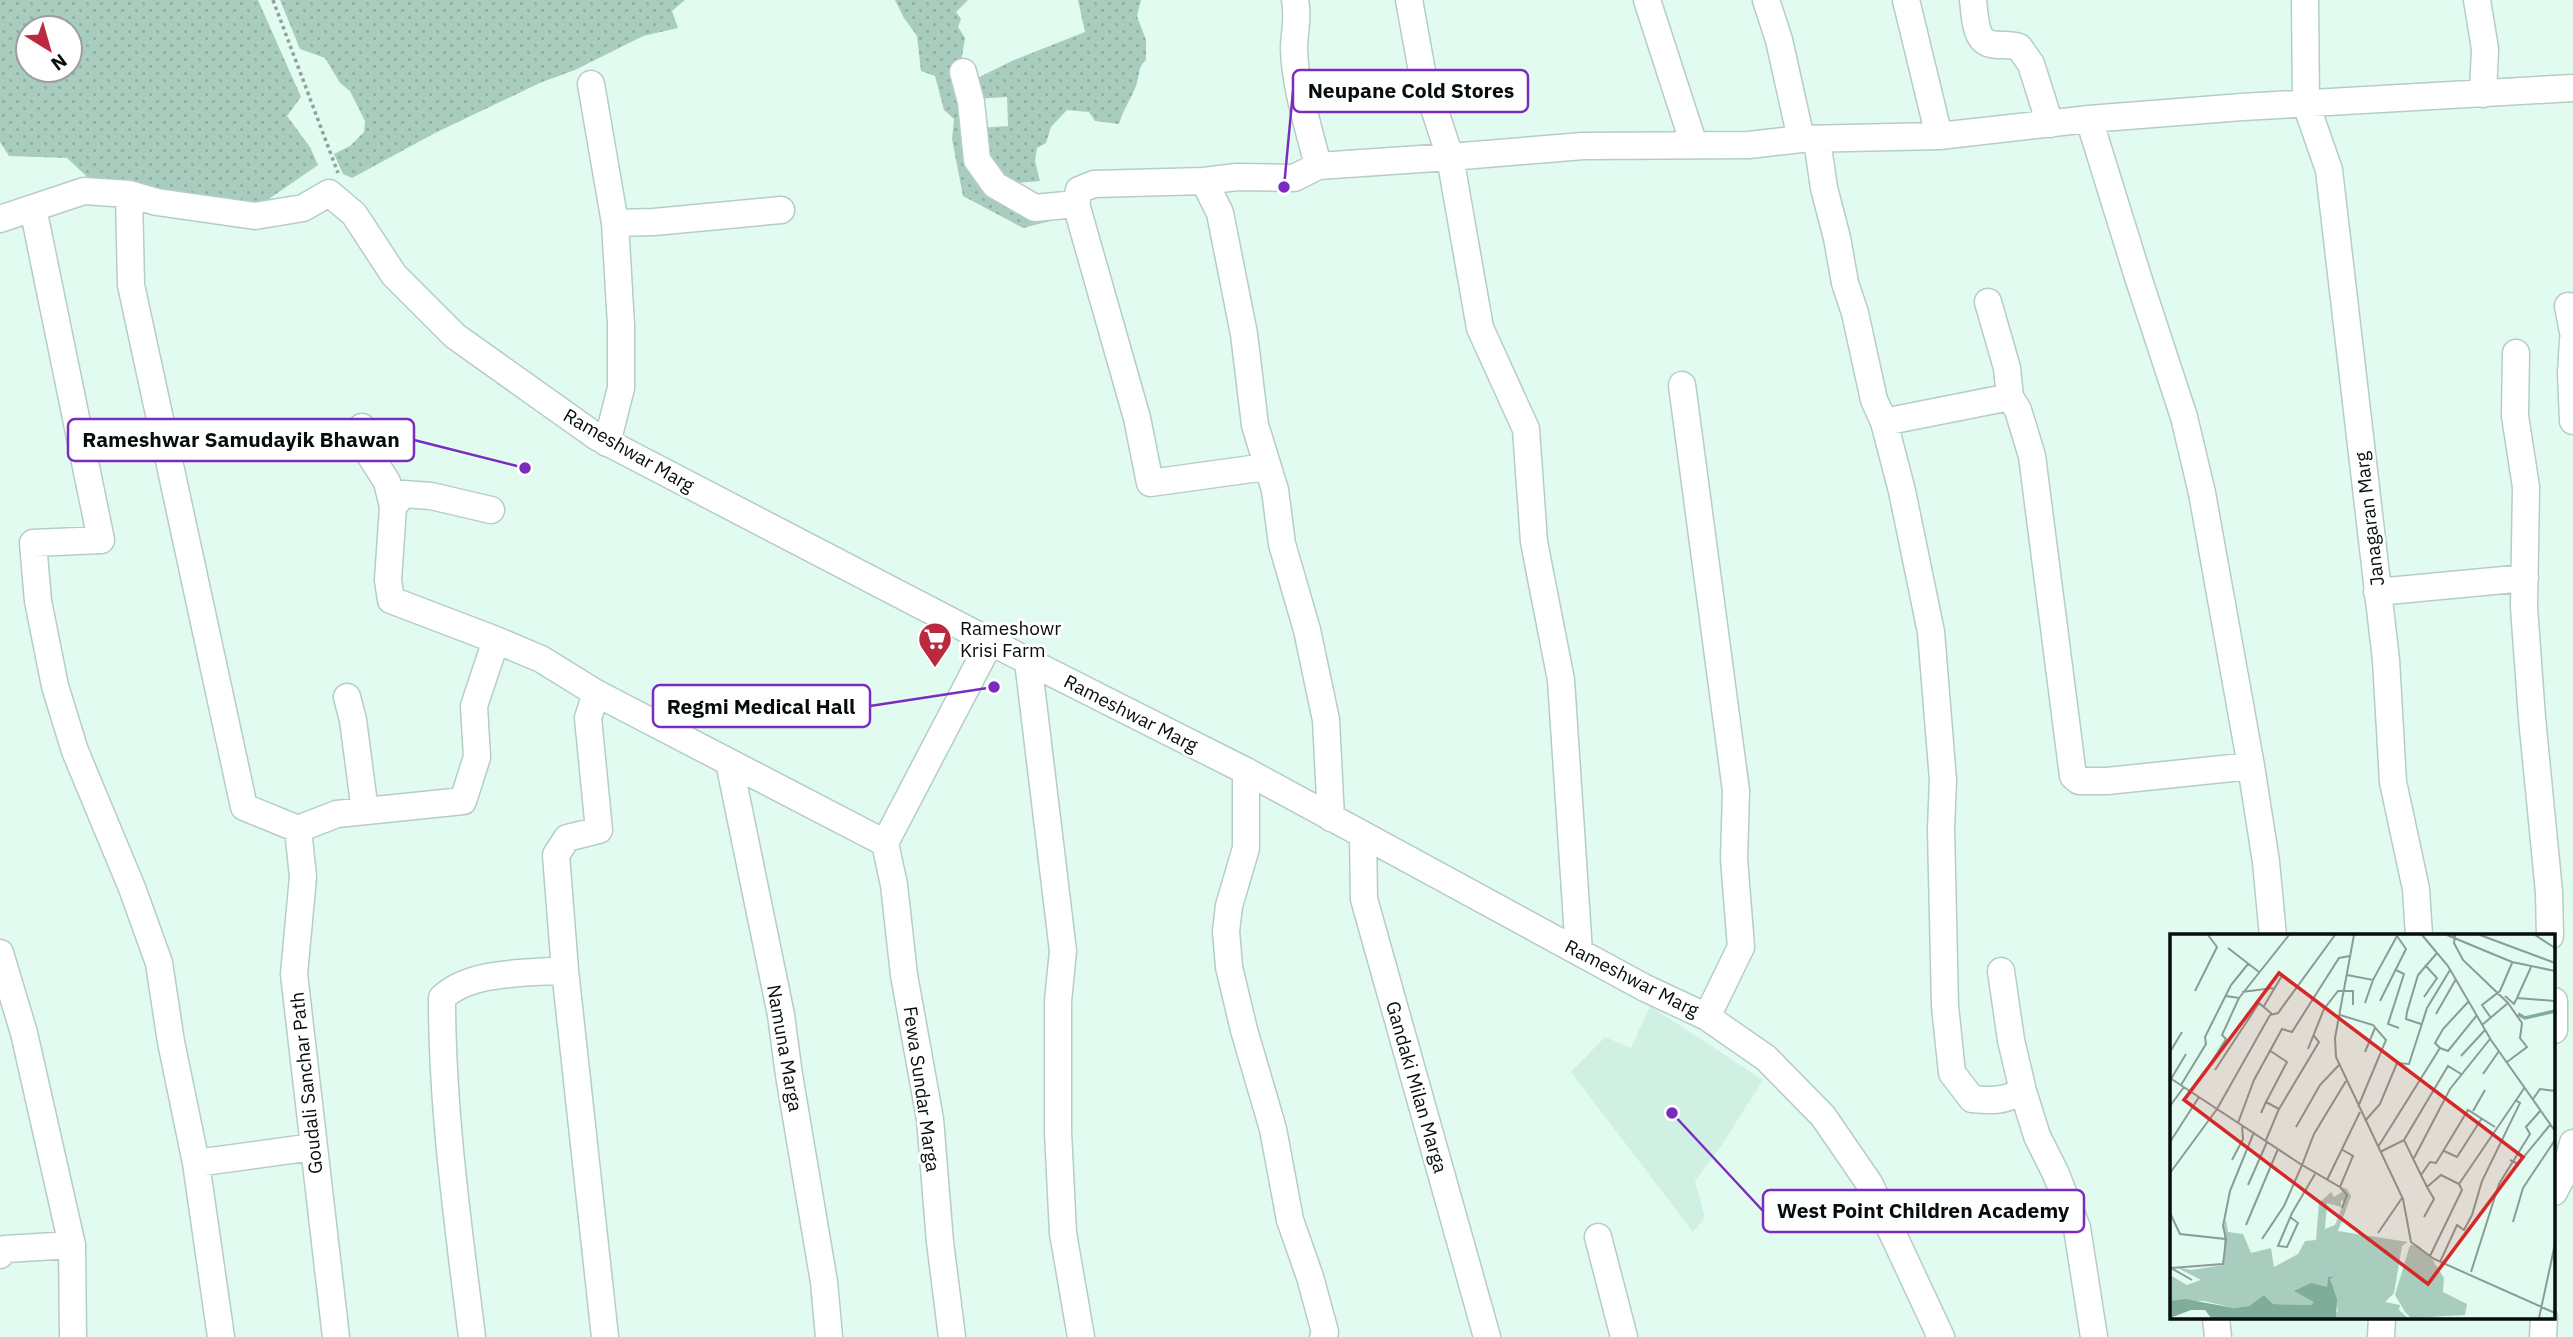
<svg xmlns="http://www.w3.org/2000/svg" width="2573" height="1337" font-family="'IBM Plex Sans',sans-serif">
<style>
.built{fill:#d0f0e3}
.grass{fill:url(#grass-dots);fill-rule:evenodd}
.lines{fill:none;stroke-linecap:round;stroke-linejoin:round}
.minor-casing{stroke:#b6cdc4;stroke-width:29}
.path{stroke:#90a39b;stroke-width:3.5;stroke-dasharray:3.5 3.5;stroke-linecap:butt}
.minor{stroke:#fff;stroke-width:26}
.labels{text-anchor:middle;dominant-baseline:central;stroke-width:6;stroke-linejoin:round;paint-order:stroke}
.street-label{font-size:19px;fill:#060d0a;stroke:#fff}
.poi-label{font-size:19px;fill:#060d0a;stroke:#fff;text-anchor:start}
.inset-river{fill:none;stroke:#7fac9b;stroke-width:3.5}
.inset-road{fill:none;stroke:#8a9c95;stroke-width:2}
.view{fill:#d62828;fill-opacity:0.15;stroke:#d62828;stroke-width:3.5}
.inset-edge{fill:none;stroke:#060d0a;stroke-width:3.5}
.leader{fill:none;stroke:#7b2cbf;stroke-width:2.5}
.callout-dot{fill:#7b2cbf;stroke:#fff;stroke-width:2.5}
.callout{fill:#fff;stroke:#7b2cbf;stroke-width:2.5}
.callout-label{font-size:21px;text-anchor:middle;font-weight:bold;fill:#060d0a}
</style>
<defs>
<pattern id="grass-dots" width="8" height="8" patternUnits="userSpaceOnUse" patternTransform="scale(1.75)"><rect width="8" height="8" fill="#a8cdbe"/><path d="M2 2h.1M6 6h.1" fill="none" stroke="#8fafa2" stroke-width="1.8" stroke-linecap="round"/></pattern>
</defs>
<rect width="100%" height="100%" fill="#e2fbf1"/>
<!-- built -->
<path class="built" d="M 1650,1006 L 1763,1080 L 1721,1146 L 1695,1181 L 1705,1218 L 1693,1232 L 1571,1072 L 1605,1037 L 1631,1048 Z"/>
<!-- grass -->
<path class="grass" d="M 0,0 L 258,0 L 301,97 L 287,116 L 310,147 L 318,165 L 253,210 L 95,184 L 67,158 L 9,156 L 0,142 ZM 28,28 L 70,28 L 70,70 L 28,70 Z
M 280,0 L 685,0 L 672,11 L 678,28 L 643,36 L 575,70 L 542,82 L 437,132 L 352,178 L 343,174 L 334,154 L 350,146 L 364,132 L 365,121 L 350,91 L 340,83 L 325,58 L 300,49 Z
M 895,0 L 968,0 L 956,12 L 961,19 L 958,27 L 965,38 L 961,62 L 979,176 L 1073,215 L 1023,228 L 963,196 L 952,139 L 954,119 L 944,110 L 935,76 L 921,71 L 917,36 L 904,18 Z
M 1078,0 L 1141,0 L 1137,16 L 1146,40 L 1146,60 C 1137,68 1140,76 1136,86 C 1131,99 1123,110 1119,124 L 1095,121 L 1089,112 L 1067,110 L 1051,127 L 1046,143 L 1037,148 L 1035,161 L 1040,181 L 1016,183 L 989,172 L 978,128 L 1008,126 L 1007,97 L 975,99 L 973,80 L 1014,60 L 1085,32 Z"/>
<g class="lines">
<!-- minor casing -->
<g class="minor-casing">
<path id="minor" d="M 1295,0 C 1299,20 1294,30 1294,49 C 1295,88 1309,128 1318,166
M 1647,0 L 1694,145
M 1766,0 L 1779,40 L 1801,139
M 1906,0 L 1939,136
M 1973,0 C 1975,13 1974,41 1991,44 C 2000,46 2009,44 2019,47 L 2031,64 L 2050,124
M 2305,0 L 2306,104 L 2329,170 L 2386,660 L 2393,782 L 2416,889 L 2419,936
M 2477,0 L 2485,49 L 2483,94
M 963,72 L 971,102 L 977,160 L 995,185 L 1035,208 L 1076,204
M 591,84 L 615,223 L 621,325 L 621,388 L 607,443
M 2089,119 L 2138,277 L 2184,417 L 2202,493 L 2251,766 L 2266,862 L 2273,936
M 1817,140 L 1824,188 L 1837,238 L 1845,283 L 1855,313 L 1874,400 L 1884,422 L 2010,397 L 2007,368 L 1988,302
M 1204,181 L 1220,213 L 1244,334 L 1255,425 L 1275,490 L 1282,544 L 1307,630 L 1326,720 L 1331,818
M 129,194 L 131,285 L 244,807 L 298,829 L 337,814 L 463,801 L 477,757 L 474,706 L 496,640 L 541,659 L 596,693
M 33,208 L 101,540 L 33,543 L 38,601 L 55,686 L 75,751 L 132,888 L 159,963 L 171,1042 L 196,1163 L 221,1337
M 0,219 L 84,191 L 129,194 L 157,202 L 255,216 L 303,208 L 329,193 L 354,214 L 394,275 L 455,336 L 597,437 L 1020,657 L 1246,771 L 1645,988 L 1707,1017 L 1766,1058 L 1823,1116 L 1869,1183 L 1941,1337
M 615,223 L 654,222 L 781,210
M 2568,306 L 2573,332
M 2573,340 L 2571,373 L 2573,421
M 2516,353 L 2515,416 L 2526,487 L 2524,607 L 2532,718 L 2549,892 L 2550,936
M 1682,385 L 1736,791 L 1734,859 L 1741,947 L 1707,1017
M 2010,397 L 2018,410 L 2032,456 L 2073,776 L 2079,781 L 2107,781 L 2251,766
M 1884,422 L 1902,491 L 1931,632 L 1943,780 L 1941,829 L 1945,1006 L 1952,1073 L 1972,1099 C 1992,1101 2005,1101 2023,1091
M 362,427 L 370,455 L 387,482 L 393,507 L 388,580 L 391,600 L 496,640
M 1266,467 L 1150,483 L 1137,418 L 1076,204 L 1079,190 L 1094,184 L 1204,181 L 1237,177 L 1294,178 L 1318,166 L 1450,157 L 1422,71 L 1409,0
M 393,507 L 403,494 L 431,496 L 491,510
M 2377,592 L 2525,578
M 1028,661 L 1063,951 L 1058,1001 L 1058,1132 L 1063,1233 L 1081,1337
M 347,697 L 353,720 L 365,811
M 729,762 L 781,1015 L 789,1075 L 824,1282 L 829,1337
M 1246,771 L 1246,848 L 1229,906 L 1226,931 L 1229,967 L 1244,1030 L 1273,1129 L 1290,1220 L 1310,1277 L 1325,1332 L 1323,1337
M 298,829 L 303,877 L 294,974 L 336,1337
M 1363,835 L 1364,899 L 1487,1337
M 885,843 L 894,885 L 904,975 L 930,1119 L 940,1242 L 952,1337
M 1579,952 L 1561,680 L 1534,542 L 1526,429 L 1480,328 L 1450,157 L 1583,146 L 1749,145 L 1801,139 L 1939,136 L 2089,119 L 2242,107 L 2573,88
M 0,953 L 24,1033 L 72,1245 L 73,1337
M 2001,971 L 2011,1040 L 2023,1091 L 2037,1136 L 2056,1174 L 2077,1228 L 2094,1337
M 2554,1001 L 2554,1030
M 196,1163 L 313,1147
M 2554,1192 L 2566,1169 L 2573,1143
M 1598,1237 L 1624,1337
M 0,1255 L 5,1249 L 72,1245
M 2216,1318 L 2218,1337
M 472,1337 C 458,1225 442,1111 442,998 C 470,970 527,974 565,970
M 605,1337 L 565,970 L 556,855 L 567,838 L 599,830 L 588,718 L 596,693 L 885,843 L 990,642
M 2381,1337 L 2382,1318
M 2543,1337 L 2544,1318"/>
</g>
<!-- path -->
<path class="path" d="M 273,0 L 338,173"/>
<!-- minor -->
<use href="#minor" class="minor"/>
</g>
<!-- icons -->
<defs>
<g id="supermarket-pin" transform="scale(1.75)"><path d="M0 17L-7.5 6A9.5 9.5 0 1 1 7.5 6Z" fill="#bb293e" stroke="#fff"/><path d="M-6-5.5h2.5l.6 2H6L4.5 2H-2.5L-4.4-4H-6ZM-1.5 3.2a1.3 1.3 0 1 0 .1 0ZM3 3.2a1.3 1.3 0 1 0 .1 0Z" fill="#fff"/></g>
</defs>
<g fill-rule="evenodd">
<use href="#supermarket-pin" x="935" y="639"/>
</g>
<g class="labels">
<!-- street labels -->
<g class="street-label">
<text transform="translate(629 450) rotate(30)">Rameshwar Marg</text>
<text transform="translate(2369 519) rotate(-97)">Janagaran Marg</text>
<text transform="translate(1131 713) rotate(27)">Rameshwar Marg</text>
<text transform="translate(1632 978) rotate(27)">Rameshwar Marg</text>
<text transform="translate(785 1048) rotate(80)">Namuna Marga</text>
<text transform="translate(306 1083) rotate(-96)">Goudali Sanchar Path</text>
<text transform="translate(1417 1087) rotate(74)">Gandaki Milan Marga</text>
<text transform="translate(922 1089) rotate(82)">Fewa Sundar Marga</text>
</g>
<!-- poi labels -->
<g class="poi-label">
<text x="960" y="628">Rameshowr<tspan x="960" dy="22">Krisi Farm</tspan></text>
</g>
</g>
<!-- overview -->
<g transform="translate(2170 934)">
<rect width="385" height="385" fill="#e2fbf1"/>
<path d="M 171,253 L 177,255 L 181,262 L 168,297 L 238,308 L 232,312 L 224,359 L 215,368 L 230,371 L 229,376 L 238,384 L 162,384 L 168,377 L 160,345 L 166,342 L 158,343 L 157,353 L 128,358 L 145,368 L 141,371 L 103,370 L 94,361 L 79,372 L 64,374 L 34,367 L 0,367 L 0,341 L 17,351 L 31,346 L 6,333 L 21,336 L 54,331 L 54,292 L 56,285 L 58,298 L 73,300 L 81,319 L 101,314 L 104,333 L 128,320 L 135,307 L 146,306 L 149,269 L 161,258 L 164,263 L 172,258 L 178,261 ZM 171,266 L 174,268 L 165,291 L 155,295 L 157,269 L 171,273 ZM 240,311 L 249,312 L 262,325 L 274,344 L 273,358 L 297,370 L 295,381 L 241,384 L 235,378 L 225,361 Z" fill="#a8cdbe" fill-rule="evenodd"/>
<path d="M 166,342 L 160,345 L 167,365 L 166,384 L 41,384 L 35,376 L 21,376 L 0,384 L 0,367 L 15,365 L 64,374 L 79,372 L 94,361 L 103,370 L 141,371 L 144,368 L 124,357 L 141,349 L 157,353 L 158,343 Z" fill="#7fac9b"/>
<path class="inset-river" d="M 348,80 L 355,84 L 385,77"/>
<path class="inset-road" d="M 184,1 L 165,104 L 166,123 L 233,265 L 241,308 L 264,325 L 385,379M 252,1 L 278,32 L 321,106 L 385,197M 277,1 L 342,28 L 385,37M 285,1 L 284,9 L 293,26 L 338,69 L 312,91M 310,1 L 385,29M 365,1 L 385,14M 58,14 L 89,38M 226,36 L 234,40 L 218,90 L 229,94M 177,41 L 203,46 L 227,2M 25,57 L 47,13 L 38,1M 72,58 L 103,54M 56,62 L 69,64 L 119,1M 335,62 L 344,70 L 347,64 L 385,67M 254,63 L 267,44 L 255,31M 347,64 L 361,33M 210,67 L 236,15 L 227,2M 195,69 L 203,46M 94,72 L 113,40M 266,80 L 286,45M 170,81 L 203,91 L 216,106 L 188,173M 321,84 L 312,71 L 330,57 L 342,29M 251,90 L 236,85 L 237,78 L 248,41 L 267,19M 270,114 L 265,109 L 273,95 L 299,67M 138,115 L 154,75 L 168,57 L 183,57 L 183,71M 0,118 L 12,98M 195,118 L 205,94M 291,122 L 315,96M 337,128 L 357,113 L 350,104 L 352,89 L 338,69M 45,136 L 89,69 L 102,80M 36,137 L 56,105 L 52,101 L 69,64M 313,140 L 329,117M 0,144 L 132,231 L 144,200 L 176,147M 1,145 L 16,120M 11,151 L 36,110 L 35,103 L 61,51 L 78,30M 363,165 L 370,155 L 385,157M 96,168 L 117,128 L 99,116M 0,172 L 14,153M 109,175 L 149,108 L 144,102M 303,177 L 315,156M 91,179 L 96,168 L 109,175 L 96,206M 195,187 L 210,170 L 227,129 L 239,130 L 257,74 L 280,36M 68,189 L 84,146 L 112,95 L 122,98 L 169,24 L 180,22M 126,193 L 150,151 L 169,131M 234,206 L 278,132 L 291,140M 0,208 L 29,163M 208,213 L 270,114 L 278,117 L 307,81M 274,217 L 287,223 L 312,184M 210,218 L 234,206 L 251,241 L 260,228 L 266,229 L 298,176 L 325,193M 244,224 L 280,155 L 320,105M 62,226 L 73,205 L 72,191M 340,226 L 348,230 L 380,191M 0,239 L 47,175 L 100,81 L 108,79 L 165,1M 251,241 L 257,253 L 271,241 L 289,250M 157,246 L 190,178M 289,250 L 355,153M 78,251 L 97,208M 170,253 L 177,261 L 172,274M 0,279 L 10,300 L 56,305 L 53,292 L 60,257 L 84,198M 120,283 L 128,289 L 117,313 L 108,312 L 122,279 L 145,240M 254,283 L 264,265 L 257,253M 343,288 L 353,254 L 385,206M 76,291 L 108,215M 208,299 L 232,264M 92,305 L 114,272 L 132,231 L 170,253 L 183,222 L 171,215M 260,322 L 292,256 L 289,250M 270,328 L 287,291 L 294,296 L 302,281 L 312,247 L 350,169 L 345,166M 301,338 L 329,250 L 360,200 L 356,193 L 371,176M 22,346 L 1,334 L 53,330 L 56,306M 369,384 L 385,310"/>
<path class="view" d="M 109,39 L 353,223 L 258,350 L 14,166 Z"/>
<rect width="385" height="385" class="inset-edge"/>
</g>
<!-- callouts -->
<path class="leader" d="M1284 187L1293 91M525 468L414 440M994 687L870 706M1672 1113L1763 1211"/>
<g class="callout-dot">
<circle cx="1284" cy="187" r="7"/>
<circle cx="525" cy="468" r="7"/>
<circle cx="994" cy="687" r="7"/>
<circle cx="1672" cy="1113" r="7"/>
</g>
<g class="callout">
<rect x="1293" y="70" width="235" height="42" rx="7"/>
<rect x="68" y="419" width="346" height="42" rx="7"/>
<rect x="653" y="685" width="217" height="42" rx="7"/>
<rect x="1763" y="1190" width="321" height="42" rx="7"/>
</g>
<g class="callout-label">
<text x="1411" y="98">Neupane Cold Stores</text>
<text x="241" y="447">Rameshwar Samudayik Bhawan</text>
<text x="761" y="714">Regmi Medical Hall</text>
<text x="1923" y="1218">West Point Children Academy</text>
</g>
<!-- north arrow -->
<g transform="translate(49 49) rotate(143)"><circle r="33" fill="#ffffff" stroke="#9b9e9d" stroke-width="2"/>
<path d="M0-5L12 26L0 18L-12 26Z" fill="#bb293e"/>
<text y="-10" font-size="19" font-weight="bold" text-anchor="middle" fill="#060d0a">N</text>
</g>
</svg>
